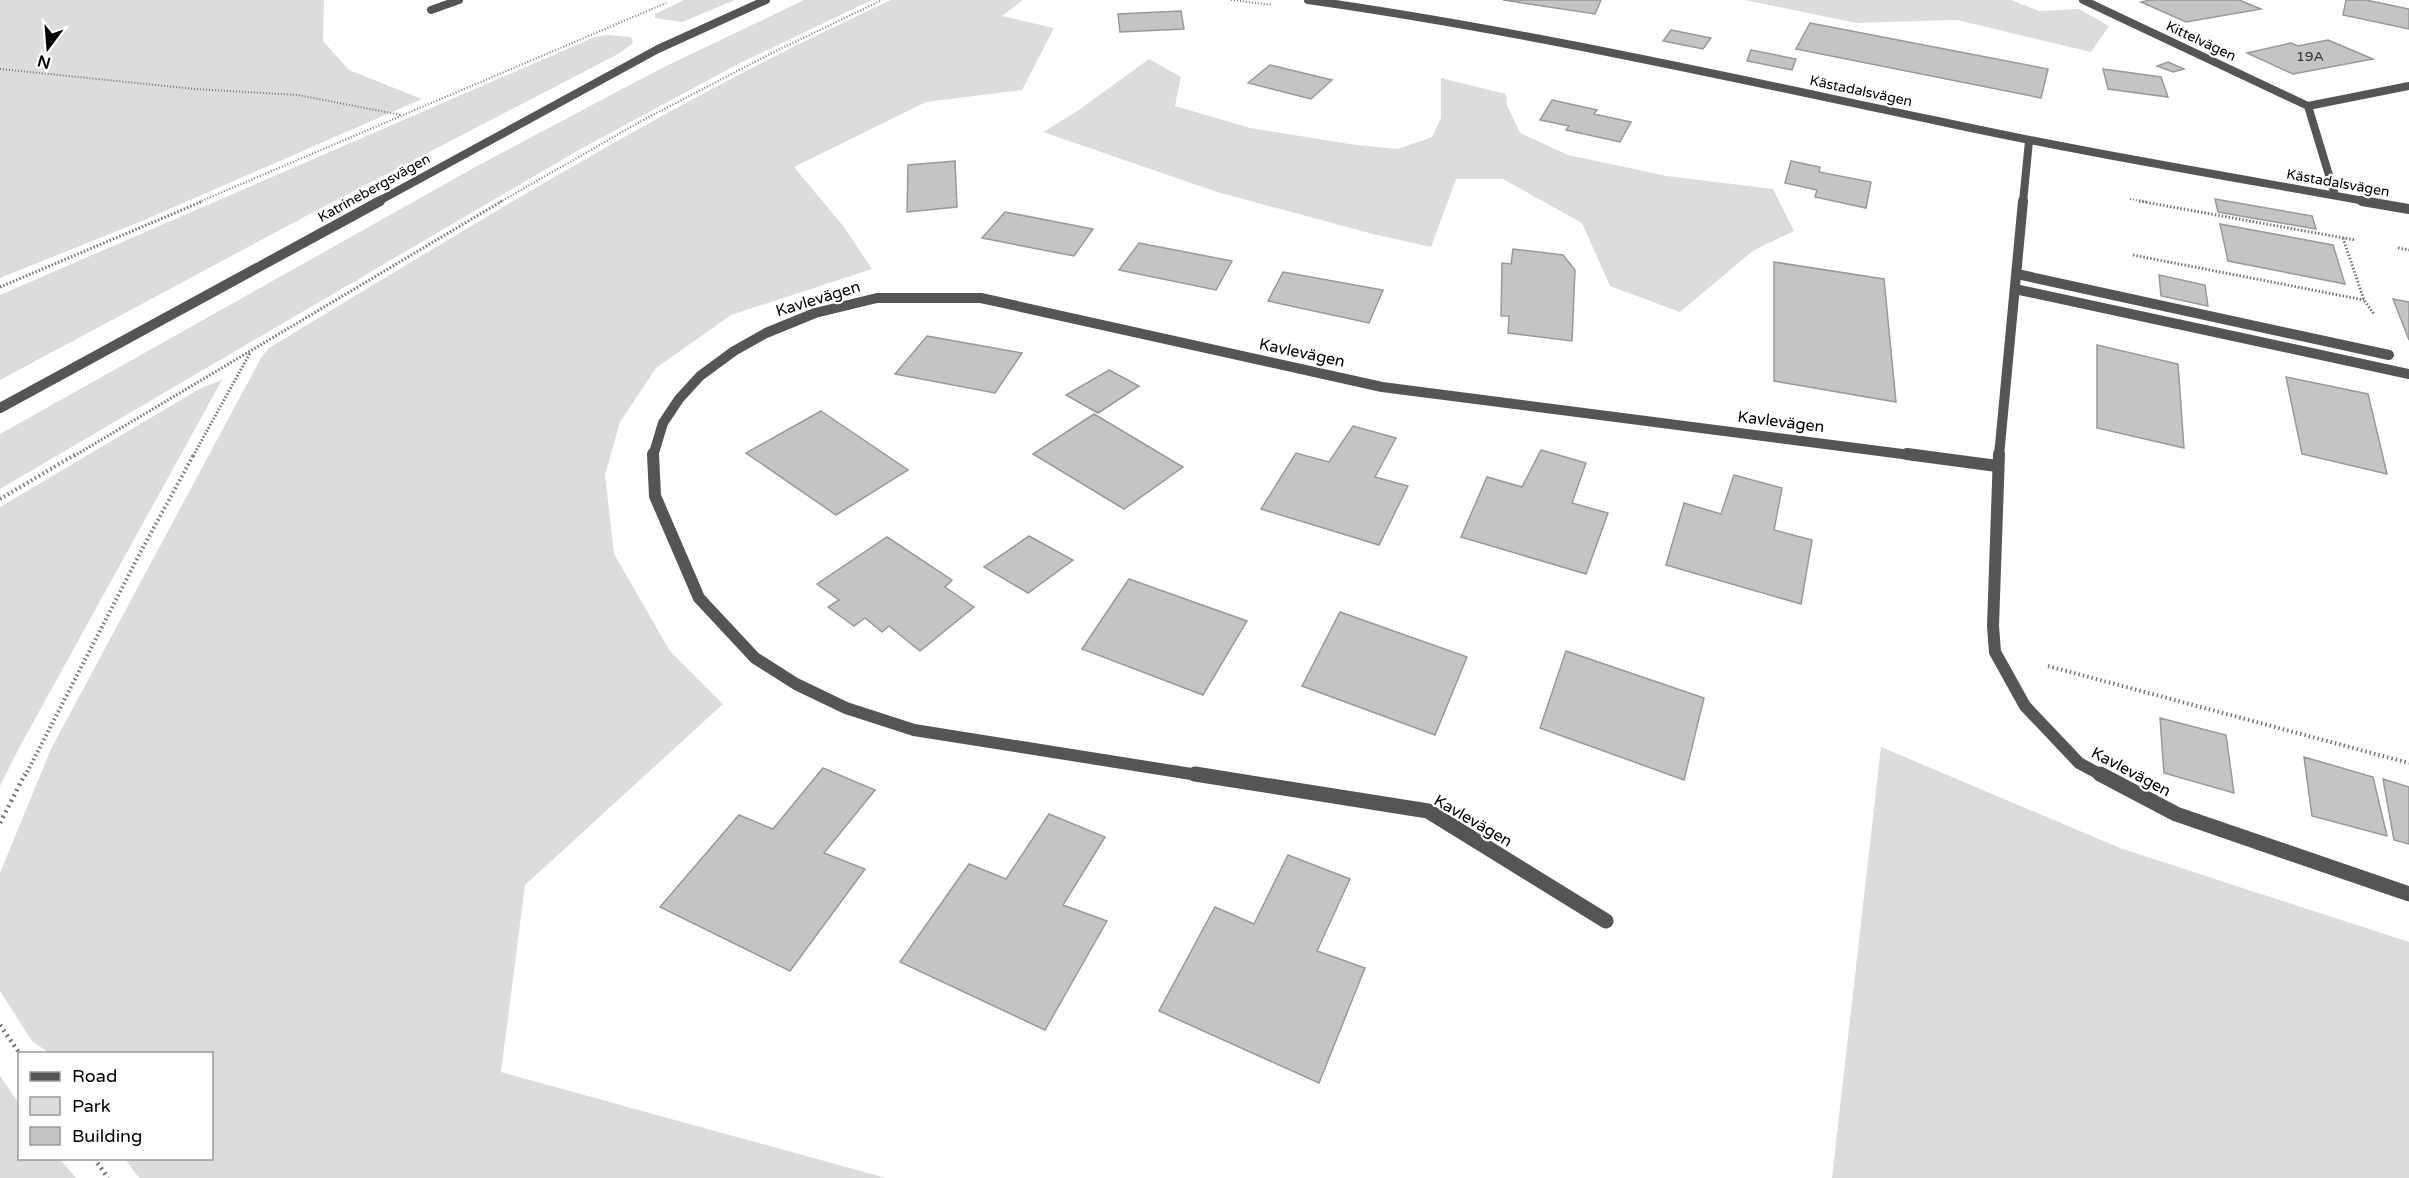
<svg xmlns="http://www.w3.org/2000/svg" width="2409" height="1178" font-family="'Varela Round',sans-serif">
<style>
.green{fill:#dcdcdc}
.building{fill:#c4c4c4;stroke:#999;stroke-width:1.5}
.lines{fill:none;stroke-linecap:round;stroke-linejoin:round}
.path-far3{stroke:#777;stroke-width:2;stroke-dasharray:1 2;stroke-linecap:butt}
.path-far2{stroke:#777;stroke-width:3;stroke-dasharray:1.5 2;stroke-linecap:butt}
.path-far1{stroke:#777;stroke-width:4;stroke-dasharray:1.5 3;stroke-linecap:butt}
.path{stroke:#777;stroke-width:4.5;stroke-dasharray:2 4;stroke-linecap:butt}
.service-far1{stroke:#555;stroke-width:8}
.service{stroke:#555;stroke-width:10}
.minor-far3{stroke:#555;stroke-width:8}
.minor-far2{stroke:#555;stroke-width:10}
.minor-far1{stroke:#555;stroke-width:12}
.minor{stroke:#555;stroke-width:15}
.tertiary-far1{stroke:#555;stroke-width:8}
.tertiary{stroke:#555;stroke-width:10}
.labels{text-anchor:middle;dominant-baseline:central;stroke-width:4.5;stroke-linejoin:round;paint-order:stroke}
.far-street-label{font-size:14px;fill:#000;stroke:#fff}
.number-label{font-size:14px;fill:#313131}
.street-label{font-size:16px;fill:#000;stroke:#fff}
</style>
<rect width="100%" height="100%" fill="#fff"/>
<!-- green -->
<path class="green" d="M 0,0 L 324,0 L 323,41 L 349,70 L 422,99 L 142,221 L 0,278 Z
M 684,0 L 735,0 L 682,22 L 655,18 L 655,14 Z
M 804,0 L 872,0 L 736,65 L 577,151 L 0,489 L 0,434 L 479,165 L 660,69 Z
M 891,0 L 1023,0 L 1002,16 L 1054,28 L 1022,90 L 926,102 L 794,167 L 844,227 L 872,269 L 731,315 L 656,368 L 620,422 L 605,475 L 614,554 L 670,651 L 723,704 L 525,885 L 501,1072 L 886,1178 L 139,1178 L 125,1159 L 212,1158 L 212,1054 L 49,1053 L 32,1041 L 0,991 L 0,873 L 51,749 L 261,358 L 269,348 C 472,225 675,99 891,0 Z
M 1745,0 L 2011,0 L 2039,11 L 2079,9 L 2109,26 L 2091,52 L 1957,20 L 1856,23 Z
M 607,35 L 631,37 L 633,43 L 620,53 L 306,216 L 0,380 L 0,295 L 595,37 Z
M 1149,59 L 1181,77 L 1175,106 L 1250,128 L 1357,145 L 1398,149 L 1432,137 L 1441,118 L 1441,78 L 1506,94 L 1507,105 L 1520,133 L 1568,155 L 1667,176 L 1773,189 L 1794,231 L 1754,250 L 1680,312 L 1610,286 L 1582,223 L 1503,179 L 1456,179 L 1431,247 L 1373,234 L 1217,192 L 1043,132 L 1076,112 Z
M 222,380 L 19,748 L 0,786 L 0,507 L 201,388 Z
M 1881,747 L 2120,848 L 2409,942 L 2409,1178 L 1832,1178 Z
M 0,1076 L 19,1104 L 20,1158 L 60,1159 L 76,1178 L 0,1178 Z"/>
<!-- building -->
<path class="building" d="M 1503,0 L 1601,0 L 1595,14 Z
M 2150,0 L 2239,0 L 2261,9 L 2186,22 L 2141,2 Z
M 2346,0 L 2366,0 L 2409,9 L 2409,29 L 2343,15 Z
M 1181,11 L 1184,29 L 1120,32 L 1118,14 Z
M 1810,23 L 2048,69 L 2041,98 L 1796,49 Z
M 1671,30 L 1711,38 L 1703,49 L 1663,41 Z
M 2328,40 L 2373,59 L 2293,74 L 2247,53 L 2291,43 L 2298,46 Z
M 1751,50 L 1796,59 L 1792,70 L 1747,61 Z
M 2168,62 L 2184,69 L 2173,72 L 2157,66 Z
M 1270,65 L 1332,80 L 1311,99 L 1248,83 Z
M 2103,69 L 2161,77 L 2168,97 L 2108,89 Z
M 1552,100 L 1597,110 L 1594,114 L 1631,122 L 1620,142 L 1566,130 L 1569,126 L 1540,120 Z
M 955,161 L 957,207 L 907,212 L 908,165 Z
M 1791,161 L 1820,167 L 1819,172 L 1871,182 L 1866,208 L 1815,197 L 1817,190 L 1785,183 Z
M 2215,199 L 2312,216 L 2316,229 L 2218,212 Z
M 1005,212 L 1093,229 L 1074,256 L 982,238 Z
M 2220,224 L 2333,245 L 2345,284 L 2228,261 Z
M 1139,243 L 1232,261 L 1216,290 L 1119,270 Z
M 1513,249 L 1563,255 L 1575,270 L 1572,341 L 1508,333 L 1509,316 L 1501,316 L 1502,263 L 1511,264 Z
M 1774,262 L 1884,279 L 1896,402 L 1774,381 Z
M 1283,272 L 1383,290 L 1369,323 L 1268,301 Z
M 2159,275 L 2205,285 L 2208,306 L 2161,296 Z
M 2393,299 L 2409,302 L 2409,340 Z
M 927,336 L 1022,353 L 995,393 L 895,374 Z
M 2097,345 L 2178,364 L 2184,448 L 2097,428 Z
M 1109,370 L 1139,386 L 1098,413 L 1066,395 Z
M 2286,377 L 2368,394 L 2387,474 L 2302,454 Z
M 821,411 L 908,470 L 836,515 L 746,453 Z
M 1094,414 L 1183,467 L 1124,509 L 1033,454 Z
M 1353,426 L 1396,438 L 1375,477 L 1408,486 L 1379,545 L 1261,509 L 1296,453 L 1329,462 Z
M 1541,450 L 1586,463 L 1572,503 L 1608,513 L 1586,574 L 1461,537 L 1487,477 L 1522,487 Z
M 1734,475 L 1782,488 L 1774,530 L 1812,540 L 1801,604 L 1666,565 L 1684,503 L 1721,514 Z
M 1029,536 L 1073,560 L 1028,593 L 984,567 Z
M 887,537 L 952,580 L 945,587 L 974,607 L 920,651 L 889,626 L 882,632 L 865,618 L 854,626 L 828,607 L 839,600 L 817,584 Z
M 1129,579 L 1247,621 L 1203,695 L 1082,649 Z
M 1340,612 L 1467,657 L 1435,735 L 1302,686 Z
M 1566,651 L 1704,698 L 1684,780 L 1540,728 Z
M 2160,718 L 2226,735 L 2234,793 L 2164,773 Z
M 2304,757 L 2373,777 L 2387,836 L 2312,816 Z
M 823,768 L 875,790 L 824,853 L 865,869 L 790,971 L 660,907 L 739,815 L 773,829 Z
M 2383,779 L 2409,787 L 2409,844 L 2394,840 Z
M 1049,814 L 1105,837 L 1063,905 L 1107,921 L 1045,1030 L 900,962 L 969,864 L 1006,879 Z
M 1288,855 L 1350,879 L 1317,951 L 1365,968 L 1319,1083 L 1159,1011 L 1215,907 L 1254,924 Z"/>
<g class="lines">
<!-- path-far3 -->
<path class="path-far3" d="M 1231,0 L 1272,5
M 0,69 L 195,89 L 298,95 L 401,115
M 2130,199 L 2147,202
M 199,202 L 666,3
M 500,202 L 645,119 L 776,51 L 882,0"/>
<!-- path-far2 -->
<path class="path-far2" d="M 2139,201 L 2355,240
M 2343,238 L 2364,300 L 2374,314
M 2398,248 L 2409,250
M 2133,255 L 2364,300
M 0,287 L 203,201
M 74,456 L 502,201
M 193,456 L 250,353"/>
<!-- path-far1 -->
<path class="path-far1" d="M 0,499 L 76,454
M 2048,666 L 2409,763
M 25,776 L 139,555 L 194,454"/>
<!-- path -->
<path class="path" d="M 0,823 L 25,774
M 0,1025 L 20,1054
M 94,1158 L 108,1178"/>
<!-- service-far1 -->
<path class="service-far1" d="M 431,10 L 459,0"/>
<!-- service -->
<path class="service" d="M 2017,274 L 2389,355"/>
<!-- minor-far3 -->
<path class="minor-far3" d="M 1308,0 C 1520,30 1728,77 1938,121 C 2081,152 2226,176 2370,202
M 2083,0 L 2308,106
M 2335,195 L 2308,106 L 2409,86
M 2023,202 L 2029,141"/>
<!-- minor-far2 -->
<path class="minor-far2" d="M 2362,201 L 2409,209
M 2015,289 L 2409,374
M 653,456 L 663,423 L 679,399 L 700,376 L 734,351 L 766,333 L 815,313 L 877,298 L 981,298 L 1382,387 L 1918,456
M 1999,456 L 2023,201"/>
<!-- minor-far1 -->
<path class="minor-far1" d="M 653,454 L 655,496 L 699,598 L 755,658 L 796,684 L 846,708 L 914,730 L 1204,776
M 1907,454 L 1997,466
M 1999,454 L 1993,626 L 1995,652 L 2025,706 L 2079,763 L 2103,776"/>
<!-- minor -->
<path class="minor" d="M 1195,774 L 1428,811 L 1606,921
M 2100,774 L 2176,814 L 2409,894"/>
<!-- tertiary-far1 -->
<path class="tertiary-far1" d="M 377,202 L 658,49 L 766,0"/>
<!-- tertiary -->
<path class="tertiary" d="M 0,408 L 380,201"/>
</g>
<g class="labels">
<!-- far-street labels -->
<g class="far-street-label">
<text transform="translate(2201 41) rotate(25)">Kittelvägen</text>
<text transform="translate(1861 91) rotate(12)">Kästadalsvägen</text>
<text transform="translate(2338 183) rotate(10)">Kästadalsvägen</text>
<text transform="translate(374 188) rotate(-29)">Katrinebergsvägen</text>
</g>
<!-- number labels -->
<g class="number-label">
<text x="2310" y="56">19A</text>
</g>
<!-- street labels -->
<g class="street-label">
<text transform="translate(818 299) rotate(-17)">Kavlevägen</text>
<text transform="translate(1302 353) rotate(12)">Kavlevägen</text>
<text transform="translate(1781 422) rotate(7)">Kavlevägen</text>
<text transform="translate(2131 772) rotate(28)">Kavlevägen</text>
<text transform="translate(1473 821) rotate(30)">Kavlevägen</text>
</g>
</g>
<!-- legend -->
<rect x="18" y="1052" width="195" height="108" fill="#ffffff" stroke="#999999" stroke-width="1.5"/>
<rect x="30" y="1072" width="30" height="9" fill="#555555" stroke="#999999" stroke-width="1.5"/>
<text x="72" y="1082" font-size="18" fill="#000000">Road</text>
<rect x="30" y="1097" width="30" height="18" fill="#dcdcdc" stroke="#999999" stroke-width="1.5"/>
<text x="72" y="1112" font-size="18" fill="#000000">Park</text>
<rect x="30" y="1127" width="30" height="18" fill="#c4c4c4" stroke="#999999" stroke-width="1.5"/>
<text x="72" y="1142" font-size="18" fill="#000000">Building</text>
<!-- north arrow -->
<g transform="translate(48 48) rotate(196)" stroke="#ffffff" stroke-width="4.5" paint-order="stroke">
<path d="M0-4.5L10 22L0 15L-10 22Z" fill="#000000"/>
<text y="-9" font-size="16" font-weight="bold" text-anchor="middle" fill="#000000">N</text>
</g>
</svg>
